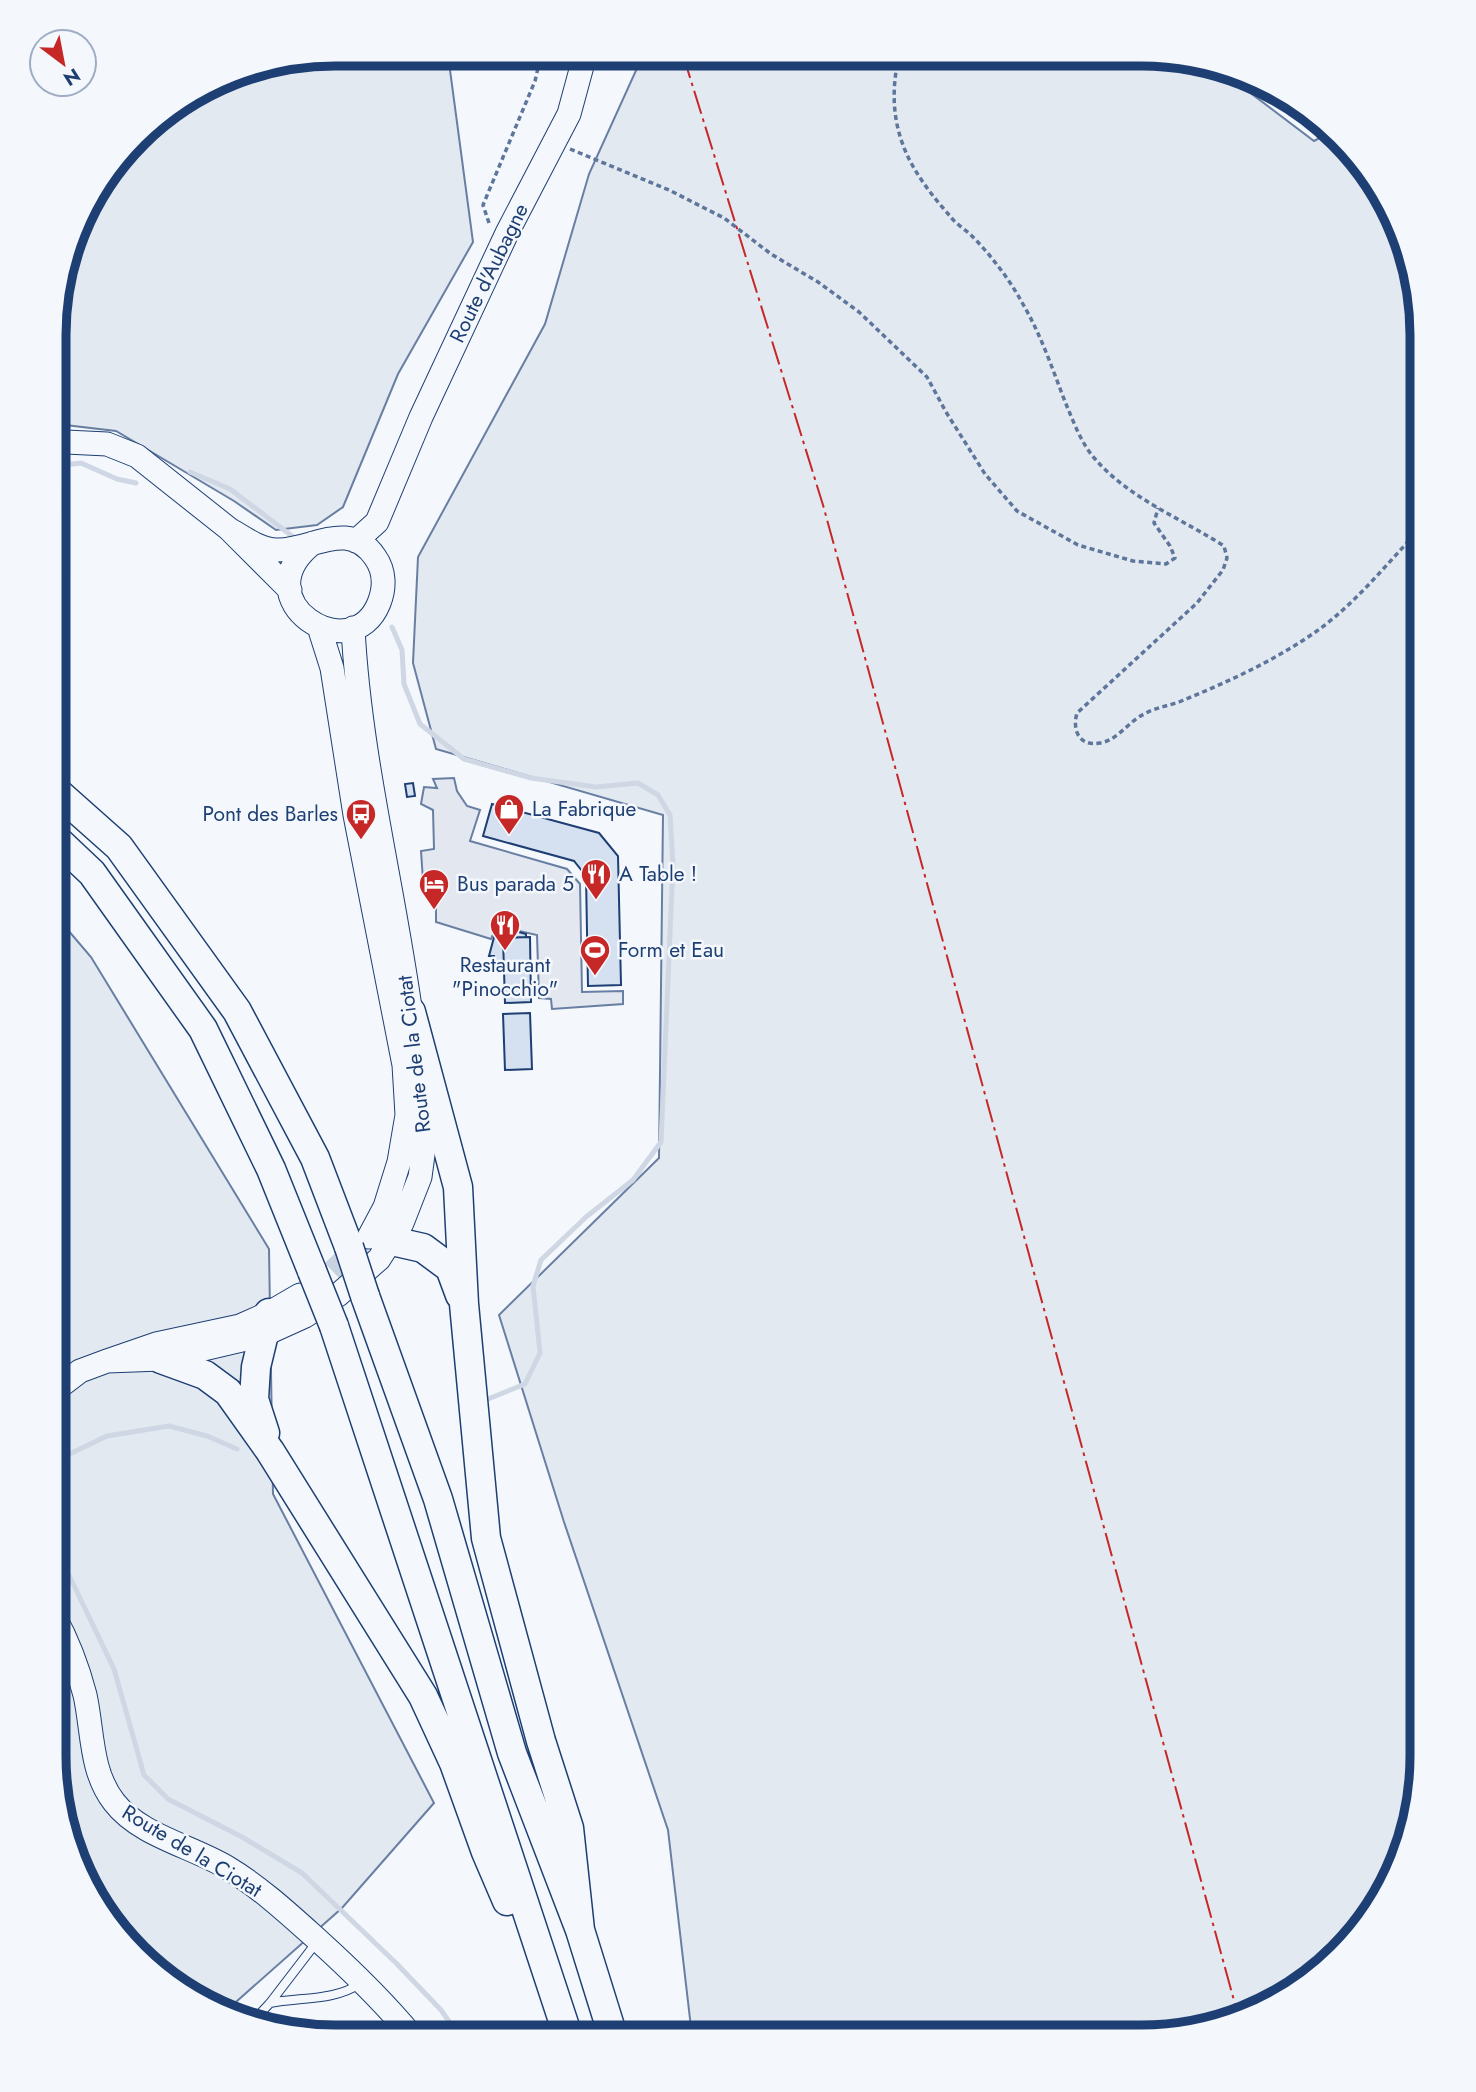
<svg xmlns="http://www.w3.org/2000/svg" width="1476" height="2092" font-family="Jost,sans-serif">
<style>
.green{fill:#e3e9f0;stroke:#687fa3;stroke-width:2}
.parking{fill:#e3e8f0;stroke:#687fa3;stroke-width:2}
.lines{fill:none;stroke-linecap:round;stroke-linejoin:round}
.stream{stroke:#cfd7e4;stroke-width:5}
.building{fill:#d5e0f0;stroke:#1d3f73;stroke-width:2}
.secondary-tunnel{stroke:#c9d2e0;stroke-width:23;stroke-dasharray:23 11;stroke-linecap:butt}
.lane-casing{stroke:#1d3f73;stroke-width:10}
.secondary-casing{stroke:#1d3f73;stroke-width:25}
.highway-casing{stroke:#1d3f73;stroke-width:31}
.path{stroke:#5e769c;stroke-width:3.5;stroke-dasharray:5 3.5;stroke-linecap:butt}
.lane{stroke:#f4f7fb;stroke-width:8}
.secondary{stroke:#f4f7fb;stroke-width:23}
.highway{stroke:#f4f7fb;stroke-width:28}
.highway-bridge-casing{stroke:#1d3f73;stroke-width:31;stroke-linecap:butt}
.highway-bridge{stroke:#f4f7fb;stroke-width:28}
.power{stroke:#c62828;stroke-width:2;stroke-dasharray:24 5 3.5 5;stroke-linecap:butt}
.labels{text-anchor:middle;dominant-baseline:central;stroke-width:5;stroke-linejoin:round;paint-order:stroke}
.street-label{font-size:21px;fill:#1d3f73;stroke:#f4f7fb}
.poi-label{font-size:21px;fill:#1d3f73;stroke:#f4f7fb;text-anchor:start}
.rim{fill:none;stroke:#1d3f73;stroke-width:9}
</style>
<rect width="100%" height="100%" fill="#f4f7fb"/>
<!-- green -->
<path class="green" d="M 335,54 L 448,55 L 473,242 L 398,374 L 343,507 L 317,525 L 276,530 L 234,501 L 116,431 L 57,424 L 57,298 L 92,195 L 150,124 L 244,69 Z
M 643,55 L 1178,57 L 1216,67 L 1314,141 L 1329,133 L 1393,211 L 1422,335 L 1421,1776 L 1407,1848 L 1374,1913 L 1326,1968 L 1265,2009 L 1141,2038 L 692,2036 L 668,1830 L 564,1522 L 499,1315 L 659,1158 L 663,815 L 436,749 L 413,663 L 418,557 L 545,324 L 589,174 Z
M 56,916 L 91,957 L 269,1249 L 273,1494 L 434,1803 L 342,1908 L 228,2009 L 179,1990 L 124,1942 L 83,1881 L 54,1757 Z"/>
<!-- parking -->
<path class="parking" d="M 454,778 L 457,791 L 467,806 L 480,810 L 470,841 L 567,869 L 580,884 L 582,992 L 623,991 L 623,1004 L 552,1009 L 551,999 L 539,998 L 537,935 L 497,926 L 491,939 L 436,922 L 436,895 L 424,895 L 421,851 L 434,849 L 433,810 L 421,804 L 424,787 L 437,788 L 433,779 Z"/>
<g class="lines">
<!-- stream -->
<path class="stream" d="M 56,466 L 81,463 L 117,479 L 136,483
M 190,472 L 230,489 L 292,536
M 392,627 L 402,650 L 404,684 L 420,724 L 464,759 L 531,778 L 596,787 L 638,783 L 658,795 L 670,815 L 673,864 L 661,1142 L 633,1180 L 586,1217 L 541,1260 L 533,1286 L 540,1353 L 525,1384 L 488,1399
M 55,1461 L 107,1436 L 169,1426 L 207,1436 L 237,1449
M 55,1546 L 114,1669 L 144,1775 L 168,1799 L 242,1837 L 302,1873 L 396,1963 L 441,2010 L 459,2036"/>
</g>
<!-- building -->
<path class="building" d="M 413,783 L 415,796 L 407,797 L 405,784 Z
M 492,804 L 599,833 L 618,856 L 621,985 L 588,986 L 586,876 L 574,861 L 483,836 Z
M 497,926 L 526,934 L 526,937 L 503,938 L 504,971 L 494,972 L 494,956 L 489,956 Z
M 530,937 L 531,1002 L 505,1003 L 503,938 Z
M 530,1013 L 532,1069 L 505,1070 L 503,1014 Z"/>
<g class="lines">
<!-- secondary-tunnel -->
<path class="secondary-tunnel" d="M 305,1291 L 330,1274 L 362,1244"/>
<!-- lane casing -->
<g class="lane-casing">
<path id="lane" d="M 270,2003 C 301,1997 335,2001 361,1983
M 255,2019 L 270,2003 L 316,1943"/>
</g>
<!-- secondary casing -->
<g class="secondary-casing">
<path id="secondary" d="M 56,444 L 66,442 L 107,444 L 137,456 L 229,529 L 290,590
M 229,529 C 243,537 260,550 277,550 C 312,551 348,518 375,557 C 385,571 385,588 379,603 C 352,671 240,600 313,543
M 356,541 L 377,522 L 421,417 L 507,233 L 569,114 L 585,55
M 319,627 L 332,668 L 355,815 L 404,1065 L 407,1115 L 399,1162 L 385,1207 L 369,1237
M 353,628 C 360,763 396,895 413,1029
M 107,1361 L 161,1359 L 263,1335 L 305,1316 L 338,1295 L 379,1259 L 402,1223 L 420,1177 L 426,1132 L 421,1084
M 55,1390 L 80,1371 L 107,1361 L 156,1344 L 240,1326 L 269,1313 L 300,1295
M 54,1616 C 68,1641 78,1668 85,1695 C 93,1731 90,1771 114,1802 C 140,1836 192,1846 228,1868 C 261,1888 290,1915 319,1941 C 352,1971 384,2002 412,2036"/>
</g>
<!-- highway casing -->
<g class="highway-casing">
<path id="highway" d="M 56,791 L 119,847 L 237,1011 L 315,1158 L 349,1247
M 56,839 L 92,873 L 203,1029 L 271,1169 L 312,1271
M 411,1012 L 458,1187 L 464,1304 L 486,1538 L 541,1741 L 569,1828 L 580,1930
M 392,1241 L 423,1248 L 450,1268 L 460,1295
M 365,1296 L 438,1499 L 512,1753 L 580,1930 L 613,2036
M 334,1326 L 568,2036
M 161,1359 L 205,1375 L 228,1392 L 270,1451 L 423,1696 L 454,1763 L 486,1852 L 507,1901
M 265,1433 L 254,1399 L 256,1367 L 269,1313"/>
</g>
<!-- path -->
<path class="path" d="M 899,56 C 892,86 892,116 903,145 C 912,170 932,196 950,216 C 955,223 963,228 970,234 C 991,255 1010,280 1024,306 C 1042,337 1053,371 1066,404 C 1074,423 1082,445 1096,460 C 1129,498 1182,519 1224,546 L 1227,558 L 1223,570 L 1197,603 L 1077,713 C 1072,730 1079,747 1100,743 C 1118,740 1128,722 1144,714 C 1155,708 1167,706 1179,702 C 1230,681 1281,658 1325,625 C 1362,596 1389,561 1422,527
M 570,149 L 669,190 L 724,218 L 771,254 L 818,282 L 859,312 L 927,377 L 946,412 L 985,474 L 1017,511 L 1078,545 L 1133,561 L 1166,564 L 1175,558 L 1170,546 L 1154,523 L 1158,508
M 489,223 L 483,205 L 535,81 L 541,55"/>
<!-- lane -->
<use href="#lane" class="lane"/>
<!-- secondary -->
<use href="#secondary" class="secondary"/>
<!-- highway -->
<use href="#highway" class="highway"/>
<!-- highway-bridge casing -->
<g class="highway-bridge-casing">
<path id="highway-bridge" d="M 349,1247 L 365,1296
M 312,1271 L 334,1326"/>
</g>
<!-- highway-bridge -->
<use href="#highway-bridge" class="highway-bridge"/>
<!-- power -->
<path class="power" d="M 683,55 L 823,505 L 1238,2015"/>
</g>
<!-- icons -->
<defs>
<g id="shop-pin" transform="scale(1.575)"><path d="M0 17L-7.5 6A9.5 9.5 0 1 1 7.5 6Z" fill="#c62828" stroke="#f4f7fb"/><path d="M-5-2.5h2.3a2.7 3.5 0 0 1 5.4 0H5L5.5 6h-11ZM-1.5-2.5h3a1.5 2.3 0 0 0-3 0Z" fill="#fff"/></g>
<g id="bus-pin" transform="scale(1.575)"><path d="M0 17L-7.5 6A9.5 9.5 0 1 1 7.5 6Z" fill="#c62828" stroke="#f4f7fb"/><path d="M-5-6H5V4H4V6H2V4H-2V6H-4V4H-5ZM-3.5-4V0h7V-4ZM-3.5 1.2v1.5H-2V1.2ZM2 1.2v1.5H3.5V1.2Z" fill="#fff"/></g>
<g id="restaurant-pin" transform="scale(1.575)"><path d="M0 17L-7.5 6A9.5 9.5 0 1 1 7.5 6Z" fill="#c62828" stroke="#f4f7fb"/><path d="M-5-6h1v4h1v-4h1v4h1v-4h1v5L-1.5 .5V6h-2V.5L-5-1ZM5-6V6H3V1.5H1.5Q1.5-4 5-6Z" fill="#fff"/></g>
<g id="hotel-pin" transform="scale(1.575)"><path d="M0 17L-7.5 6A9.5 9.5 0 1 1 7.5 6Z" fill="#c62828" stroke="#f4f7fb"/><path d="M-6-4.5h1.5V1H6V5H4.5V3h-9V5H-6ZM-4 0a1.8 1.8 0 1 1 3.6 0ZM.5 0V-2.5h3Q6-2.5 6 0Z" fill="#fff"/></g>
<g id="stadium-pin" transform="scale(1.575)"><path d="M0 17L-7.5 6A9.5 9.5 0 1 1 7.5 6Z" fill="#c62828" stroke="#f4f7fb"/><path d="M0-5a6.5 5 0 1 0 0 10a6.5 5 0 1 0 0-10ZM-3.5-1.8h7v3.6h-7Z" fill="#fff"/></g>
</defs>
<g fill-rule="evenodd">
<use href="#shop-pin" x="509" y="809"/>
<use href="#bus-pin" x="361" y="814"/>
<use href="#restaurant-pin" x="596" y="874"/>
<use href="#hotel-pin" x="434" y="884"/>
<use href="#restaurant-pin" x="505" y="925"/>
<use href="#stadium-pin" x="595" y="950"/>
</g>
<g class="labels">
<!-- street labels -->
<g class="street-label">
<text transform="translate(489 273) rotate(-64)">Route d'Aubagne</text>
<text transform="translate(414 1054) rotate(-97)">Route de la Ciotat</text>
<text transform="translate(192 1851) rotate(31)">Route de la Ciotat</text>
</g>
<!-- poi labels -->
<g class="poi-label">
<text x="532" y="809">La Fabrique</text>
<text x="338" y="814" text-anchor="end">Pont des Barles</text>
<text x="619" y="874">A Table !</text>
<text x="457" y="884">Bus parada 5</text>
<text x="618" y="950">Form et Eau</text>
<text x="505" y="965" text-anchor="middle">Restaurant<tspan x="505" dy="24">"Pinocchio"</tspan></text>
</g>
</g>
<!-- crop -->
<path d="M0 0H1476V2092H0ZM335 66H1141A269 269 0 0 1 1410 335V1756A269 269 0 0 1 1141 2025H335A269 269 0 0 1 66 1756V335A269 269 0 0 1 335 66Z" fill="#f4f7fb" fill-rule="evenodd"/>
<path class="rim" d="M335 66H1141A269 269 0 0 1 1410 335V1756A269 269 0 0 1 1141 2025H335A269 269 0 0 1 66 1756V335A269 269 0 0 1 335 66Z"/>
<!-- north arrow -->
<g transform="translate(63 63) rotate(148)"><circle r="33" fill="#f4f7fb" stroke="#9eadc5" stroke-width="2"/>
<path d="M0-5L12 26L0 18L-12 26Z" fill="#c62828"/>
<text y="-10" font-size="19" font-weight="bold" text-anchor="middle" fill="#1d3f73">N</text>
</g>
</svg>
